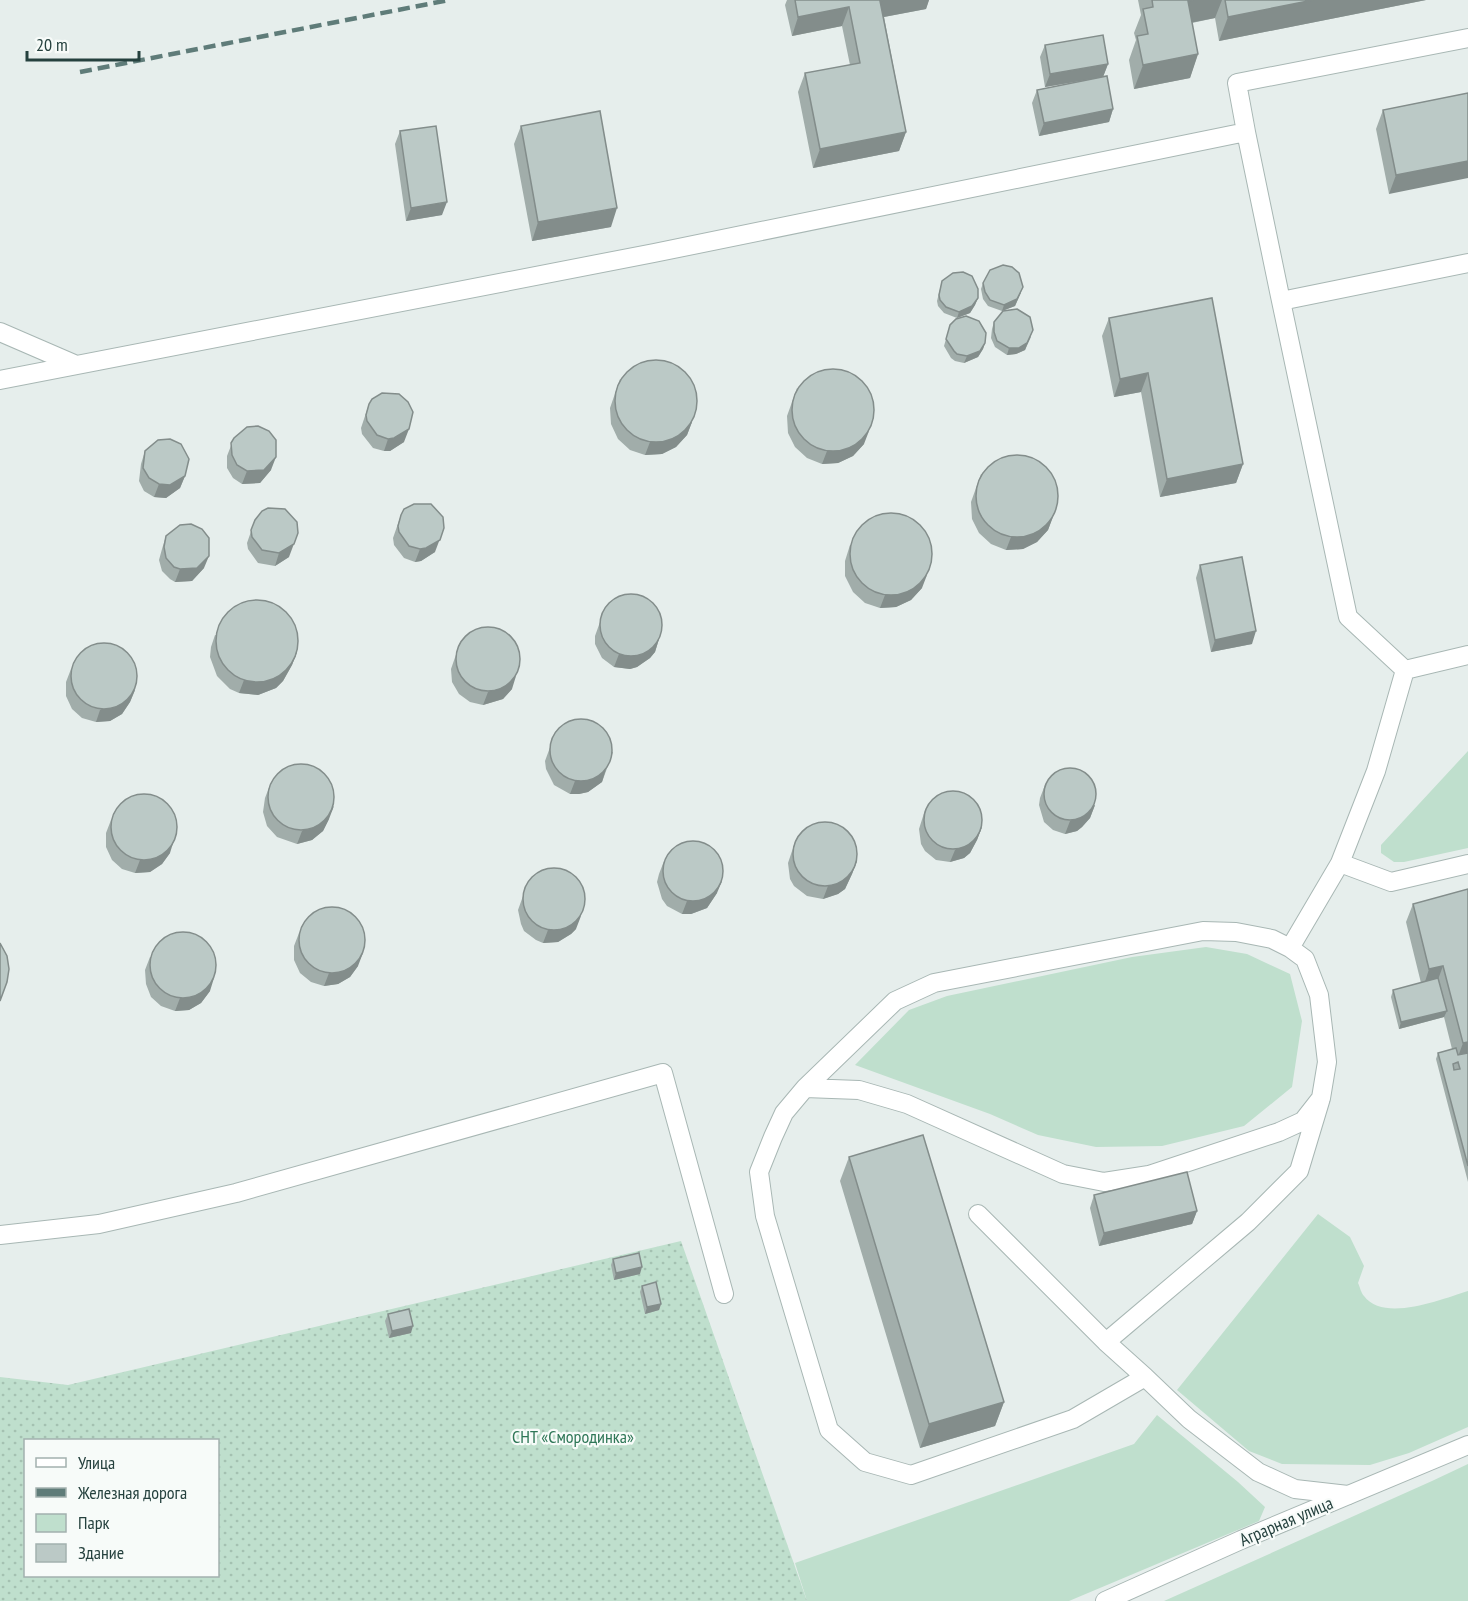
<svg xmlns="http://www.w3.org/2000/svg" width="1468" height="1601" font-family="'PT Sans Narrow',sans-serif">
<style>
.green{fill:#bfdfcd}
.garden{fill:url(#garden-dots);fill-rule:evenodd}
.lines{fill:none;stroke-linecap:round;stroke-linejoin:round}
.service-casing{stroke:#a8b7b4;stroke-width:20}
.minor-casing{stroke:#a8b7b4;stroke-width:20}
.service{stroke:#fff;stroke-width:18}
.minor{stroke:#fff;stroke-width:18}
.rail{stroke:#5f7c79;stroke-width:4.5;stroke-dasharray:12 6;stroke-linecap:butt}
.wall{fill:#a1adaa}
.shaded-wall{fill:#838d8b}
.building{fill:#bbc9c6;stroke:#838d8b;stroke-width:1.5;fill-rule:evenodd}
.labels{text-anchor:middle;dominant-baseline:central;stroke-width:4.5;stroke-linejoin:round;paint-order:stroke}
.park-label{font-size:18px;fill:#2f7757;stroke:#f7fbf9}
.street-label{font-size:18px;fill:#25413e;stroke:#f7fbf9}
</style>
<defs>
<pattern id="garden-dots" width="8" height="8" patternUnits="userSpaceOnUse" patternTransform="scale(1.5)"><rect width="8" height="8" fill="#bfdfcd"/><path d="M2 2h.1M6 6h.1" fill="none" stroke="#a4c1b1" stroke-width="1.8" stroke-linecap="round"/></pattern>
</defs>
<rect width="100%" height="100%" fill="#e6eeec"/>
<!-- green -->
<path class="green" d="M 1468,751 L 1468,848 L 1404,862 L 1394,862 L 1381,853 L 1381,845 Z
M 1206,947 L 1247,954 L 1290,974 L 1302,1021 L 1292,1087 L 1244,1126 L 1162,1146 L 1096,1147 L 1038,1135 L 990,1114 L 855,1065 L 909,1010 L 947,996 L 1132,957 Z
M 1318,1214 L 1350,1237 L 1364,1266 L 1358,1283 C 1360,1287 1361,1293 1364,1296 C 1384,1323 1442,1299 1468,1291 L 1468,1427 L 1409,1453 L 1370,1465 L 1282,1464 L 1249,1451 L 1177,1390 Z
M 1157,1415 L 1238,1482 L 1265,1507 L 1259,1521 L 1069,1601 L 807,1601 L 795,1563 L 1134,1444 Z
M 1468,1464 L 1468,1601 L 1164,1601 L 1432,1481 Z"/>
<!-- garden -->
<path class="garden" d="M 681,1241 L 807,1601 L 0,1601 L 0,1377 L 68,1385 ZM 26,1440 L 218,1440 L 218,1576 L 26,1576 Z"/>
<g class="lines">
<!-- service casing -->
<g class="service-casing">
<path id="service" d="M 1246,132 L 1237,83 L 1468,38
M 1468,263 L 1281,301 L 1348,617 L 1405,670 L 1468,655
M 0,332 L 74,364
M 0,380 L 654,253 L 1246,132 L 1281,301
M 1340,863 L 1391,882 L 1468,864
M 1290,948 L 1340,863 L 1376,771 L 1405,670
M 805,1088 L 895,1001 L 934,983 L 1203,931 L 1236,932 L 1272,939 L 1290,948 L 1305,959 L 1319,995 L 1327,1062 L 1321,1098 L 1299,1171 L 1248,1222 L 1106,1342 L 1145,1377
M 1321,1098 L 1303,1121 L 1279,1132 L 1149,1175 L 1104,1182 L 1063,1174 L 907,1104 L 859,1090 L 805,1088 L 784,1113 L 773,1137 L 759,1172 L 765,1216 L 829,1430 L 865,1462 L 911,1475 L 1073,1419 L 1145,1377 L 1189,1419 L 1258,1472 L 1295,1489 L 1348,1495
M 978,1214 L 1106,1342
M 0,1235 L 99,1224 L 236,1193 L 663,1073 L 724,1294"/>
</g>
<!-- minor casing -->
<g class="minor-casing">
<path id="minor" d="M 1105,1601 L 1241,1540 L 1468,1445"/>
</g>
<!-- service -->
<use href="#service" class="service"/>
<!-- minor -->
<use href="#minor" class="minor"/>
<!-- rail -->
<path class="rail" d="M 80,72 L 449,0"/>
</g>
<!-- wall -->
<path class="wall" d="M 787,0 L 929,0 L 926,9 L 884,17 L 906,132 L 899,151 L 813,168 L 798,92 L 805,73 L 850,65 L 842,26 L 792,36 L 785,5 Z
M 1138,0 L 1426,0 L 1219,41 L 1215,18 L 1192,23 L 1198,54 L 1190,78 L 1134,89 L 1129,60 L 1136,40 L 1134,33 L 1141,15 Z
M 1045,45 L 1108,64 L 1103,77 L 1113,109 L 1109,122 L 1039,136 L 1032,103 L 1037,90 L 1093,79 L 1045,87 L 1040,57 Z
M 1468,93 L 1389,194 L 1376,129 L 1383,110 Z
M 521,126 L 611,227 L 532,241 L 514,144 Z
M 400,131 L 442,215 L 406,221 L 395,144 Z
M 942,281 L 978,298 L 975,305 L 970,313 L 957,318 L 944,313 L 938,306 L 937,301 Z
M 983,283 L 1021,293 L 1015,306 L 1002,311 L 988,306 L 983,299 L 981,289 Z
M 1109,318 L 1243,464 L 1236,483 L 1160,497 L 1141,392 L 1114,397 L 1102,336 Z
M 994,322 L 1031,337 L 1025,350 L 1016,354 L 1007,355 L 995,347 L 991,338 L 992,329 Z
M 950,325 L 985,343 L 983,349 L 978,357 L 964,363 L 955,361 L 951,358 L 944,346 Z
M 620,379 L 692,422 L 687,435 L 676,447 L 662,454 L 645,455 L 630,450 L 618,439 L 611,424 L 610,408 Z
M 797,388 L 864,444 L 853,456 L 838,463 L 822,464 L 807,458 L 795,447 L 788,433 L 787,416 Z
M 369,404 L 404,442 L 390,451 L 384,451 L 373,448 L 362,434 L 361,428 Z
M 234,438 L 271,470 L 260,483 L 242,484 L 233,478 L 227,468 L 227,456 Z
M 145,451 L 185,476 L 180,488 L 166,498 L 154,497 L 144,491 L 139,481 L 141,464 Z
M 981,474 L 1058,502 L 1048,530 L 1037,542 L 1023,549 L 1006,550 L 991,544 L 979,533 L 972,519 L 971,502 Z
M 401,515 L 435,552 L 421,561 L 415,562 L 404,558 L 394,545 L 393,538 Z
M 255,520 L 289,557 L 275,566 L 258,563 L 248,549 L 247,543 Z
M 166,536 L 204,568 L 192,581 L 175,582 L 170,579 L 162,571 L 159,560 L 162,549 Z
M 850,545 L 922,588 L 911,600 L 896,607 L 880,608 L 865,603 L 853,592 L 845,576 L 845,561 Z
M 1200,565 L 1252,644 L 1211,652 L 1196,578 Z
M 605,608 L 659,639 L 655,652 L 650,658 L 637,667 L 630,669 L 614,667 L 602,658 L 595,644 L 595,636 Z
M 215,635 L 297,652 L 292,665 L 283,681 L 276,688 L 258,695 L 239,693 L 230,689 L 217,676 L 210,657 L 211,647 Z
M 460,643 L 512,689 L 503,699 L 483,705 L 470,702 L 459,694 L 452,682 L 451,669 Z
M 71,669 L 135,690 L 130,702 L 122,714 L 110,721 L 96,722 L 82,718 L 72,709 L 66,696 L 66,682 Z
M 556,731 L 613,752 L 602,782 L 588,792 L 579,794 L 570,794 L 554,785 L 546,769 L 545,761 Z
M 270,785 L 329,819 L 323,831 L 312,840 L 297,844 L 277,837 L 267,826 L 263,812 L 265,798 Z
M 1045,785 L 1095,805 L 1090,818 L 1082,827 L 1077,831 L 1065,834 L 1053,830 L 1044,822 L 1039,805 L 1040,798 Z
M 925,810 L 982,827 L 977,840 L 970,853 L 964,858 L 950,862 L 936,860 L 925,851 L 921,844 L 919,829 Z
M 111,820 L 170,853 L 162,864 L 150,872 L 135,873 L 122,869 L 112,860 L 106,847 L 106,833 Z
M 795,842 L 857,861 L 852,874 L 845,889 L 838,894 L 823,899 L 807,896 L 794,886 L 790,879 L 788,863 Z
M 664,861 L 717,893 L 707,908 L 691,914 L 682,914 L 667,906 L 662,899 L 657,882 L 659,874 Z
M 528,882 L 576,929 L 571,934 L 558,942 L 543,943 L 536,940 L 524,931 L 521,924 L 518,910 Z
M 1468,889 L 1468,1182 L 1436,1059 L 1438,1053 L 1452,1049 L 1444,1017 L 1399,1029 L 1391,997 L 1393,990 L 1421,983 L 1406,922 L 1413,904 Z
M 299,933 L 358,966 L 350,977 L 338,984 L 324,986 L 311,982 L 300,973 L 294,960 L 294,946 Z
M 150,957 L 210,991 L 201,1003 L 189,1010 L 175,1011 L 161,1006 L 151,997 L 146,984 L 145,970 Z
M 849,1157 L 1004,1402 L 995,1426 L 920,1448 L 840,1181 Z
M 1094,1195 L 1197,1211 L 1192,1224 L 1099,1246 L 1090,1208 Z
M 613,1259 L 640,1274 L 614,1280 L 611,1265 Z
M 642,1286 L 661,1304 L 659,1310 L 645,1314 L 640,1292 Z
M 388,1314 L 411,1333 L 389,1338 L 385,1321 Z"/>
<!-- shaded-wall -->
<path class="shaded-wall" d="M 883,0 L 929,0 L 926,9 L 873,19 L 880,1 Z
M 1193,0 L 1222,0 L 1215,18 L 1179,25 L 1188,1 Z
M 1313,0 L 1426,0 L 1219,41 L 1228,17 Z
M 849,7 L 842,26 L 792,36 L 798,17 Z
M 1198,54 L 1190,78 L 1134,89 L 1143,65 Z
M 1108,64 L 1103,77 L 1045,87 L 1050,74 Z
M 1113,109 L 1109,122 L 1039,136 L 1044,123 Z
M 906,132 L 899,151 L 813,168 L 820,149 Z
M 1468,161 L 1468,178 L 1389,194 L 1396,175 Z
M 447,202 L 442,215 L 406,221 L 411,208 Z
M 617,208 L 611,227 L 532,241 L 538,222 Z
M 1023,287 L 1015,306 L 1002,311 L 1004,305 Z
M 978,298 L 975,305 L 970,313 L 957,318 L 959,312 Z
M 1033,330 L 1025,350 L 1016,354 L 1007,355 L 1009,348 Z
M 985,343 L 983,349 L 978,357 L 964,363 L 967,356 Z
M 1148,373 L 1141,392 L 1114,397 L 1120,379 Z
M 692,422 L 687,435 L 676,447 L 662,454 L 645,455 L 650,442 Z
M 409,429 L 404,442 L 390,451 L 384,451 L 388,439 Z
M 869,431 L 864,444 L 853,456 L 838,463 L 822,464 L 827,451 Z
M 276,457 L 271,470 L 260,483 L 242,484 L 247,471 Z
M 1243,464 L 1236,483 L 1160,497 L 1167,479 Z
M 185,476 L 180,488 L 166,498 L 154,497 L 159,484 Z
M 1053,517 L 1048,530 L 1037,542 L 1023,549 L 1006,550 L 1011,537 Z
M 444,528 L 435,552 L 421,561 L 415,562 L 420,549 Z
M 298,533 L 289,557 L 275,566 L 279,553 Z
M 209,556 L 204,568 L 192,581 L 175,582 L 180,569 Z
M 927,575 L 922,588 L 911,600 L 896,607 L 880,608 L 885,595 Z
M 1256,631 L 1252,644 L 1211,652 L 1215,640 Z
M 659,639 L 655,652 L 650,658 L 637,667 L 630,669 L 614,667 L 619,654 Z
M 297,652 L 292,665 L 283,681 L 276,688 L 258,695 L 239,693 L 244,680 Z
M 516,676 L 512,689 L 503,699 L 483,705 L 488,692 Z
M 135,690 L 130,702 L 122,714 L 110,721 L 96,722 L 100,710 Z
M 606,769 L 602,782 L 588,792 L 579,794 L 570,794 L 575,781 Z
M 1095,805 L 1090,818 L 1082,827 L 1077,831 L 1065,834 L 1070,821 Z
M 334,806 L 329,819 L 323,831 L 312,840 L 297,844 L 302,831 Z
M 982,827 L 977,840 L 970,853 L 964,858 L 950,862 L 955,850 Z
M 174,840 L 170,853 L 162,864 L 150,872 L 135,873 L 140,860 Z
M 857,861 L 852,874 L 845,889 L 838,894 L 823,899 L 828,886 Z
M 722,881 L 717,893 L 707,908 L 691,914 L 682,914 L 687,901 Z
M 581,916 L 576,929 L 571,934 L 558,942 L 543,943 L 548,930 Z
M 363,953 L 358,966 L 350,977 L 338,984 L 324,986 L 329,973 Z
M 1443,966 L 1436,985 L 1423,988 L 1429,969 Z
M 214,978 L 210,991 L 201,1003 L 189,1010 L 175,1011 L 180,998 Z
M 1447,1011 L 1444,1017 L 1399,1029 L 1401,1022 Z
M 1468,1042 L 1468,1059 L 1456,1062 L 1463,1043 Z
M 1197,1211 L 1192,1224 L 1099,1246 L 1104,1233 Z
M 642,1267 L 640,1274 L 614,1280 L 616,1273 Z
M 661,1304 L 659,1310 L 645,1314 L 647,1307 Z
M 413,1326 L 411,1333 L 389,1338 L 392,1331 Z
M 1004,1402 L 995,1426 L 920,1448 L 929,1424 Z"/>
<!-- building -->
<path class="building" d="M 795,0 L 883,0 L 880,1 L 906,132 L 820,149 L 805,73 L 860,63 L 849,7 L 798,17 Z
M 1152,0 L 1193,0 L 1188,1 L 1198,54 L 1143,65 L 1137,36 L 1148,34 L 1143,9 L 1153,7 Z
M 1225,0 L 1313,0 L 1228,17 Z
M 1103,35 L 1108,64 L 1050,74 L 1045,45 Z
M 1107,76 L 1113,109 L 1044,123 L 1037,90 Z
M 1468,93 L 1468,161 L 1396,175 L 1383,110 Z
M 600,111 L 617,208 L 538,222 L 521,126 Z
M 436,126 L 447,202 L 411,208 L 400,131 Z
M 1003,265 L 1012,267 L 1019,273 L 1023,287 L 1017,299 L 1004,305 L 990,300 L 985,292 L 983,283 L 990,270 Z
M 963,272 L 972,276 L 978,289 L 978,298 L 972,306 L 959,312 L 946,307 L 940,300 L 939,295 L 942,281 L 953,273 Z
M 1212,298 L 1243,464 L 1167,479 L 1148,373 L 1120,379 L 1109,318 Z
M 1017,309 L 1030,317 L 1033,330 L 1027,343 L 1019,348 L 1009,348 L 997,341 L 994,332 L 994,322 L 1003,311 Z
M 966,316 L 979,321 L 986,333 L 985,343 L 980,351 L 967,356 L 957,354 L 954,351 L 946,339 L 950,325 L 956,319 Z
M615 401a41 41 0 1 1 82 0a41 41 0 1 1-82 0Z
M792 410a41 41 0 1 1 82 0a41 41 0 1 1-82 0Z
M 382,393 L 399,394 L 408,402 L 413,412 L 409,429 L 394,438 L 388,439 L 377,435 L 367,421 L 366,415 L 369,404 L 372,399 Z
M 258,426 L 269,431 L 276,440 L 276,457 L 264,470 L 247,471 L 237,465 L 232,455 L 231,443 L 234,438 L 247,427 Z
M 170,439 L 181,444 L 189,459 L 185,476 L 170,485 L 159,484 L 149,478 L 143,468 L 145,451 L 158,440 Z
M976 496a41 41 0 1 1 82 0a41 41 0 1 1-82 0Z
M 414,504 L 431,504 L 443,517 L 444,528 L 440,540 L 426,548 L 420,549 L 409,546 L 399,532 L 398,526 L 401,515 L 404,509 Z
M 268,508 L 285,509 L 297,522 L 298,533 L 294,544 L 279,553 L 262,550 L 252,537 L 251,530 L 255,520 L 262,511 Z
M850 554a41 41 0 1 1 82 0a41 41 0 1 1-82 0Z
M 191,524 L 202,529 L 209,538 L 209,556 L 197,568 L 180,569 L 174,567 L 166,558 L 164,547 L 166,536 L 180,525 Z
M 1242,557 L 1256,631 L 1215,640 L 1200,565 Z
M600 625a31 31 0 1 1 62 0a31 31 0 1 1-62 0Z
M216 641a41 41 0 1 1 82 0a41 41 0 1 1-82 0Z
M456 659a32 32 0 1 1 64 0a32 32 0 1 1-64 0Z
M71 676a33 33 0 1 1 66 0a33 33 0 1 1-66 0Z
M550 750a31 31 0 1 1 62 0a31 31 0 1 1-62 0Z
M268 797a33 33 0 1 1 66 0a33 33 0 1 1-66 0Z
M1044 794a26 26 0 1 1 52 0a26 26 0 1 1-52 0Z
M924 820a29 29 0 1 1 58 0a29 29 0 1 1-58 0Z
M111 827a33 33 0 1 1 66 0a33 33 0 1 1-66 0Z
M793 854a32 32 0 1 1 64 0a32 32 0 1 1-64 0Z
M663 871a30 30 0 1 1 60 0a30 30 0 1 1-60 0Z
M523 899a31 31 0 1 1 62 0a31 31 0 1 1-62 0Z
M 1468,889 L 1468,1042 L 1463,1043 L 1443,966 L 1429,969 L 1413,904 Z
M299 940a33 33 0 1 1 66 0a33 33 0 1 1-66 0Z
M150 965a33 33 0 1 1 66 0a33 33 0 1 1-66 0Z
M 0,943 L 7,956 L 9,969 L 7,982 L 0,1001 Z
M 1438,978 L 1447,1011 L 1401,1022 L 1393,990 Z
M 1456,1048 L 1458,1055 L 1468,1053 L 1468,1166 L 1438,1053 ZM 1458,1062 L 1460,1069 L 1454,1070 L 1453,1064 Z
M 923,1135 L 1004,1402 L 929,1424 L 849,1157 Z
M 1187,1172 L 1197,1211 L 1104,1233 L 1094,1195 Z
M 639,1253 L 642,1267 L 616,1273 L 613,1259 Z
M 656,1282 L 661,1304 L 647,1307 L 642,1286 Z
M 409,1309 L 413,1326 L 392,1331 L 388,1314 Z"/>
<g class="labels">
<!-- park labels -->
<g class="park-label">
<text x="573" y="1436">СНТ «Смородинка»</text>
</g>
<!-- street labels -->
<g class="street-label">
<text transform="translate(1286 1521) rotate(-23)">Аграрная улица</text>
</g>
</g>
<!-- legend -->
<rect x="24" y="1439" width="195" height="138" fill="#f7fbf9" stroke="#a3b1ae" stroke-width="1.5"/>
<rect x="36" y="1458" width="30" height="9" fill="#ffffff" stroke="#a3b1ae" stroke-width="1.5"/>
<text x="78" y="1469" font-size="18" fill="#25413e">Улица</text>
<rect x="36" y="1488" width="30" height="9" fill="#5f7c79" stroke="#a3b1ae" stroke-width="1.5"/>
<text x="78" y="1499" font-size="18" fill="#25413e">Железная дорога</text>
<rect x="36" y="1514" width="30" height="18" fill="#bfdfcd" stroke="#a3b1ae" stroke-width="1.5"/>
<text x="78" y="1529" font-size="18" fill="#25413e">Парк</text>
<rect x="36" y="1544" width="30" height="18" fill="#bbc9c6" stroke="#a3b1ae" stroke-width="1.5"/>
<text x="78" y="1559" font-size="18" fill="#25413e">Здание</text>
<!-- scale -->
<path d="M27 51v9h112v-9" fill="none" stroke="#25413e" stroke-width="3"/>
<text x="36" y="51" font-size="18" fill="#25413e" stroke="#f7fbf9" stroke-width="4.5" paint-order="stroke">20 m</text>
</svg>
